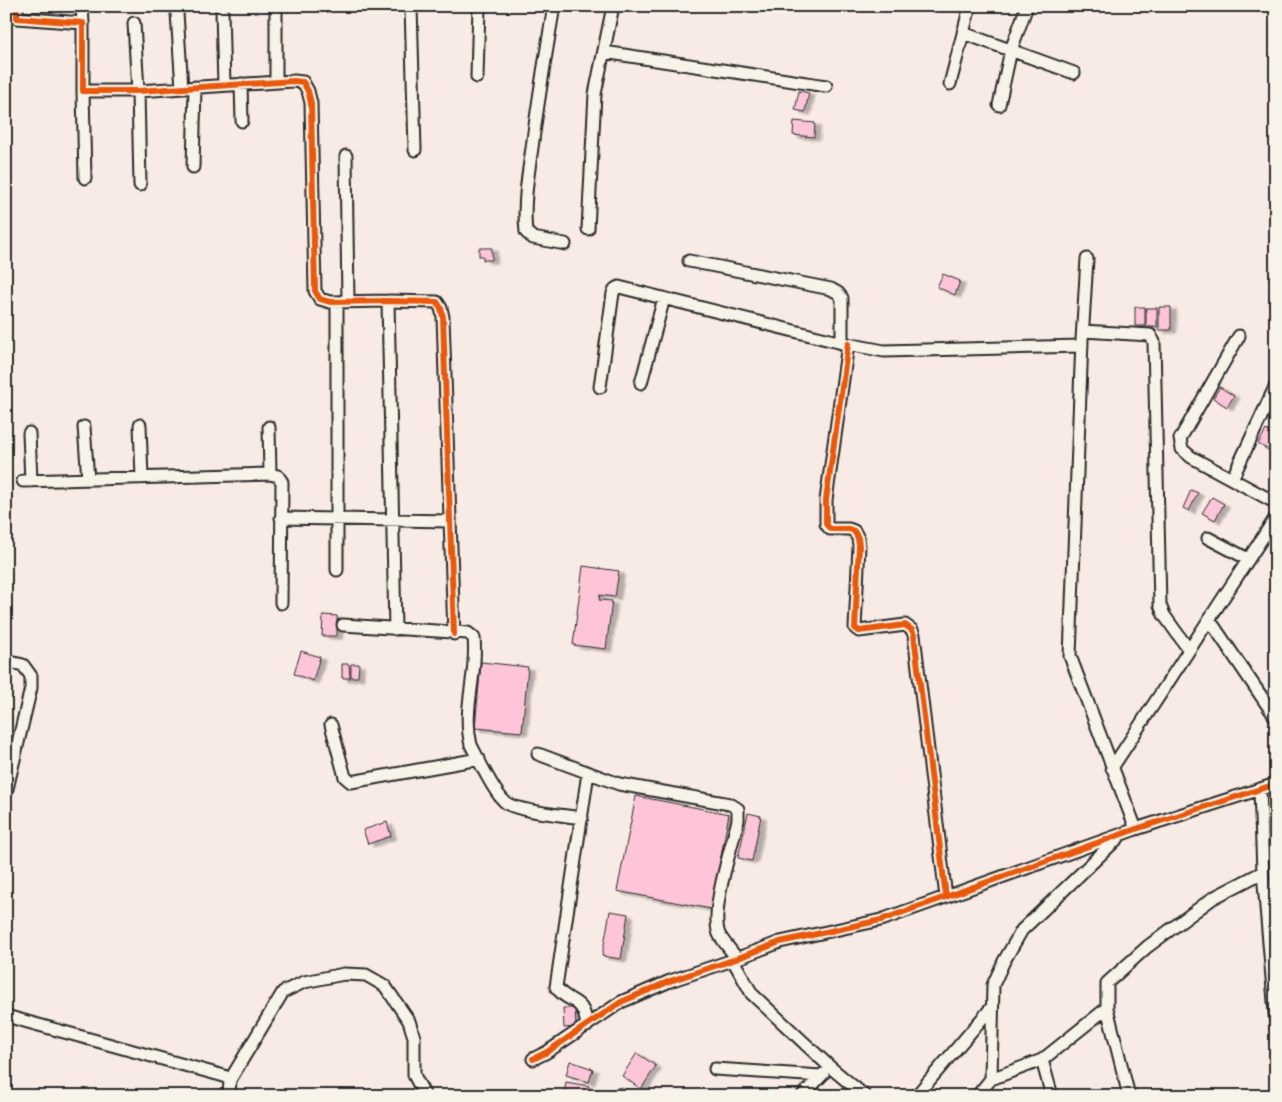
<svg xmlns="http://www.w3.org/2000/svg" width="1282" height="1102" font-family="Delius,sans-serif">
<style>
.building{fill:#fec4d7;stroke:#2b2b2b;filter:url(#shadow)}
.lines{fill:none;stroke-linecap:round;stroke-linejoin:round}
.minor-casing{stroke:#2b2b2b;stroke-width:15}
.minor{stroke:#f7f3e8;stroke-width:11}
.cycleway-casing{stroke:#f7f3e8;stroke-width:9}
.cycleway{stroke:#e8590c;stroke-width:6}
</style>
<defs>
<filter id="shadow"><feDropShadow dx="5.5" dy="3" stdDeviation="1" flood-color="#0004"/></filter>
</defs>
<rect width="100%" height="100%" fill="#f8eae5"/>
<filter id="ink" filterUnits="userSpaceOnUse"><feTurbulence type="fractalNoise" baseFrequency=".02" numOctaves="2"/><feDisplacementMap in="SourceGraphic" scale="10" xChannelSelector="R" yChannelSelector="G"/><feConvolveMatrix kernelMatrix="1 2 1 2 8 2 1 2 1" color-interpolation-filters="sRGB"/></filter>
<g filter="url(#ink)">
<!-- building -->
<path class="building" d="M 799,91 L 809,93 L 805,112 L 795,110 Z
M 794,121 L 815,123 L 814,137 L 793,135 Z
M 479,248 L 492,248 L 492,260 L 483,260 L 483,256 L 479,256 Z
M 943,274 L 960,281 L 955,295 L 937,287 Z
M 1135,307 L 1145,307 L 1145,326 L 1135,326 Z
M 1159,307 L 1171,307 L 1171,330 L 1159,330 Z
M 1146,308 L 1157,308 L 1157,327 L 1146,327 Z
M 1220,387 L 1234,396 L 1227,407 L 1213,398 Z
M 1266,430 L 1272,433 L 1274,431 L 1276,432 L 1276,454 L 1258,444 Z
M 1191,490 L 1198,493 L 1189,511 L 1183,508 Z
M 1212,497 L 1224,504 L 1215,520 L 1202,513 Z
M 583,566 L 619,571 L 615,597 L 600,595 L 599,600 L 612,601 L 606,649 L 573,645 Z
M 323,615 L 337,616 L 337,636 L 322,636 Z
M 301,651 L 320,657 L 313,681 L 294,674 Z
M 481,662 L 528,667 L 522,732 L 475,728 Z
M 342,664 L 349,664 L 350,678 L 342,678 Z
M 351,664 L 359,664 L 358,677 L 351,677 Z
M 636,796 L 729,814 L 711,909 L 617,891 Z
M 748,813 L 761,816 L 752,861 L 738,858 Z
M 387,822 L 391,836 L 368,844 L 363,830 Z
M 610,911 L 628,914 L 621,959 L 602,956 Z
M 563,1008 L 575,1008 L 576,1027 L 564,1028 Z
M 637,1053 L 656,1066 L 641,1089 L 622,1076 Z
M 570,1061 L 593,1069 L 589,1082 L 566,1075 Z
M 566,1082 L 589,1086 L 588,1096 L 564,1096 Z
M 622,1087 L 624,1096 L 610,1096 L 609,1090 Z"/>
<g class="lines">
<!-- minor casing -->
<g class="minor-casing">
<path id="minor" d="M 17,6 L 17,18 L 83,23 L 83,91 L 138,91 L 294,81 L 303,82 L 308,91 L 311,103 L 315,291 L 320,299 L 330,302 L 388,301 L 437,302 L 441,308 L 443,317 L 454,634
M 82,6 L 83,23
M 276,6 L 276,82
M 411,6 L 415,150
M 554,6 C 546,53 538,100 532,148 C 528,175 523,204 526,232 L 533,238 L 565,244
M 222,11 L 224,85
M 177,13 L 182,88
M 134,23 L 138,91 L 140,185
M 963,33 L 1074,73
M 604,52 L 826,86
M 477,77 L 479,6
M 241,84 L 242,121
M 950,84 L 968,14 L 967,6
M 83,91 L 85,178
M 999,105 L 1011,50 L 1027,6
M 346,156 L 348,301
M 193,167 L 195,87
M 588,229 L 595,94 L 613,6
M 1087,259 L 1082,340 L 1070,656 L 1136,829
M 689,261 L 831,289 L 838,293 L 842,298 L 842,343
M 388,301 L 395,629
M 337,302 L 337,570
M 1083,331 L 1150,335 L 1154,342 L 1160,605 L 1164,615 L 1189,650
M 1239,336 L 1180,439 L 1182,449 L 1191,457 L 1276,503
M 848,344 L 826,500 L 826,524 L 830,529 L 849,529 L 854,531 L 858,538 L 859,546 L 855,628 L 859,631 L 905,625 L 912,630 L 914,635 L 946,897
M 641,383 L 664,298
M 600,387 L 613,293 L 615,289 L 619,287 L 842,343 L 884,351 L 1082,346
M 140,425 L 142,478
M 84,427 L 88,479
M 269,427 L 270,474
M 29,433 L 31,481
M 1232,479 L 1276,385
M 23,481 L 270,474 L 278,476 L 282,482 L 281,603
M 281,518 L 450,521
M 1208,538 L 1248,559
M 1209,619 L 1276,718
M 343,625 L 468,633 L 474,638 C 478,674 462,709 471,745 C 478,758 496,798 508,804 C 523,812 563,815 582,818
M 6,661 L 23,665 L 31,676 L 31,688 L 6,793
M 331,725 L 345,777 L 351,782 L 479,759
M 538,754 L 619,784 L 730,804 L 738,809 L 738,820 C 732,846 710,911 719,934 C 723,942 732,951 737,959
M 1112,768 L 1276,517
M 1263,872 L 1276,1025
M 733,960 L 752,994 L 830,1067 L 865,1096
M 1107,1008 L 1129,1096
M 6,1016 L 224,1076 L 230,1080 L 229,1096
M 587,1026 C 583,995 570,1006 556,987 L 588,773
M 533,1059 L 547,1052 L 621,1002 L 670,981 L 733,960 L 780,942 L 881,920 L 1136,829 L 1276,784
M 1042,1060 L 1052,1096
M 715,1069 L 821,1076
M 991,1079 L 993,985 L 1004,961 L 1022,930 L 1119,837
M 230,1080 L 283,992 L 304,982 L 344,974 L 366,975 L 385,986 L 409,1021 L 414,1037 L 414,1075 L 425,1096
M 802,1096 L 823,1074
M 916,1096 L 992,1007
M 977,1096 L 991,1079 L 1042,1060 L 1107,1008 L 1107,983 L 1147,947 L 1213,898 L 1263,872 L 1260,789"/>
</g>
<!-- minor -->
<use href="#minor" class="minor"/>
<!-- cycleway casing -->
<g class="cycleway-casing">
<path id="cycleway" d="M 17,6 L 17,18 L 83,23 L 83,91 L 138,91 L 294,81 L 303,82 L 308,91 L 311,103 L 315,291 L 320,299 L 330,302 L 388,301 L 437,302 L 441,308 L 443,317 L 454,634
M 848,344 L 826,500 L 826,524 L 830,529 L 849,529 L 854,531 L 858,538 L 859,546 L 855,628 L 859,631 L 905,625 L 912,630 L 914,635 L 946,897
M 533,1059 L 547,1052 L 621,1002 L 670,981 L 733,960 L 780,942 L 881,920 L 1136,829 L 1276,784"/>
</g>
<!-- cycleway -->
<use href="#cycleway" class="cycleway"/>
</g>
</g>
<!-- margin -->
<rect width="1282" height="1102" fill="none" stroke="#f7f3e8" stroke-width="25"/>
<rect x="12" y="12" width="1257" height="1077" fill="none" stroke="#2b2b2b" stroke-width="2" filter="url(#ink)"/>
</svg>
